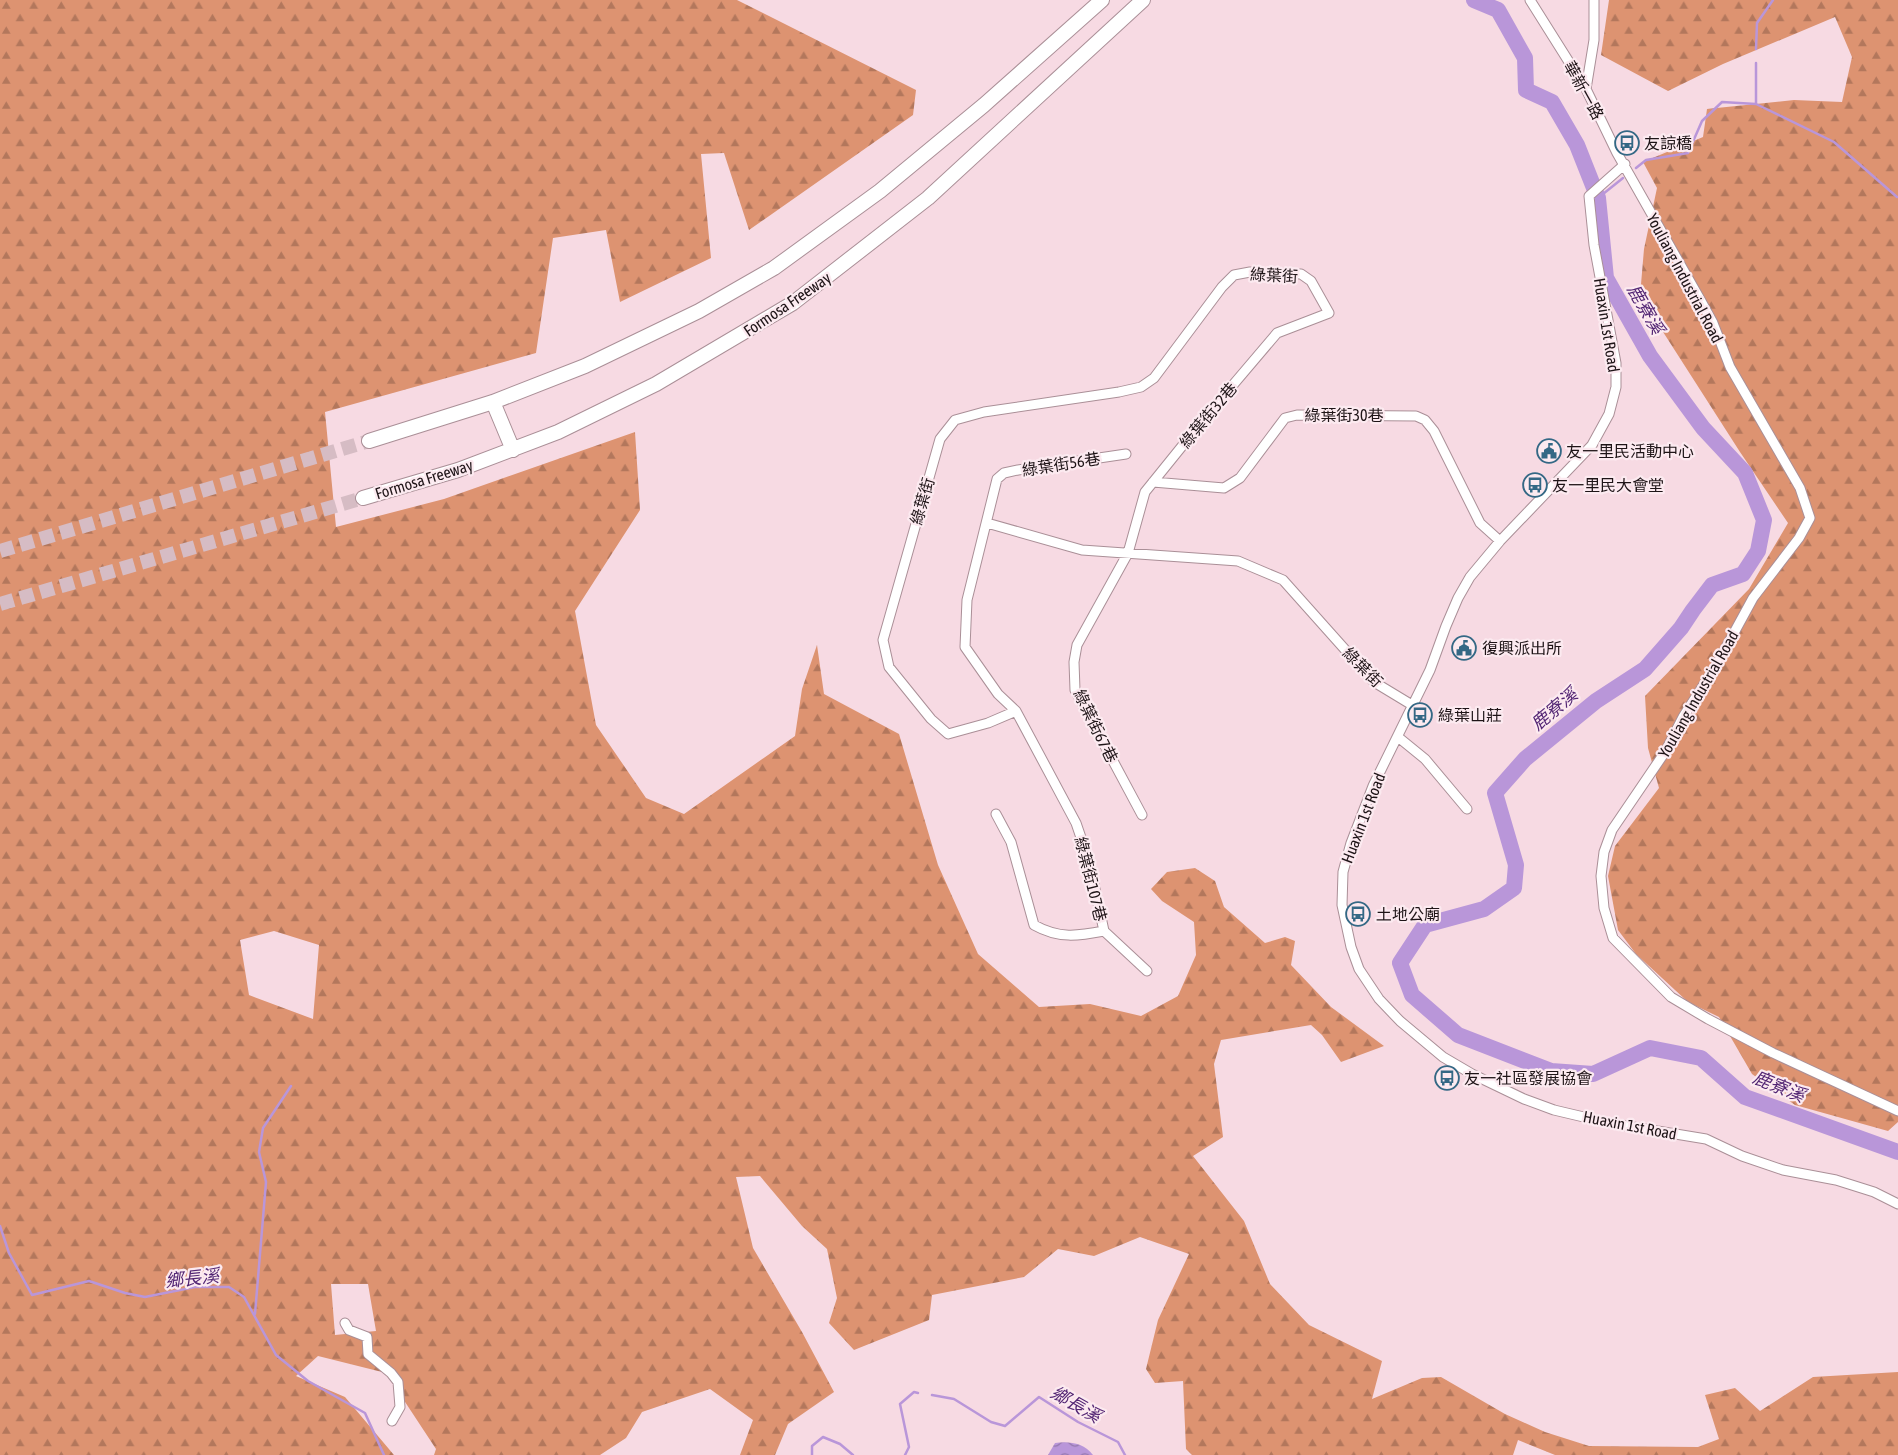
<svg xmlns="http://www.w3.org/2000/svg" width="1898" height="1455" font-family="'Asap Condensed','Noto Sans TC',sans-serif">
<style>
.forest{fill:url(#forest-firs);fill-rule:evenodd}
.water{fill:url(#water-waves)}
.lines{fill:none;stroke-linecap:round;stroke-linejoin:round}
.stream{stroke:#b996d9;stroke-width:2.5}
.river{stroke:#b996d9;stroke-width:16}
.highway-tunnel{stroke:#d6bcc4;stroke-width:14;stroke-dasharray:14 7;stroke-linecap:butt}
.minor-casing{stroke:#aa8f97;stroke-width:11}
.highway-casing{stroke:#aa8f97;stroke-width:16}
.minor{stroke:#fff;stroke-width:9}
.highway{stroke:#fff;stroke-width:14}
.labels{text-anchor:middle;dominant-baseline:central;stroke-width:4.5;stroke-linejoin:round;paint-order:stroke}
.street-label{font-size:16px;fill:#1e1417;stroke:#fceaf0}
.poi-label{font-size:16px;fill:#1e1417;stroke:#fceaf0;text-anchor:start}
.water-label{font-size:18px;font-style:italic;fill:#532674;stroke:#fceaf0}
</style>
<defs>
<pattern id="forest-firs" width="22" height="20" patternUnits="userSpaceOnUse" patternTransform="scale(1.25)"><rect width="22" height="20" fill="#dd9371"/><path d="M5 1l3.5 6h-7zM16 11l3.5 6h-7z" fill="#b3775c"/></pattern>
<pattern id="water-waves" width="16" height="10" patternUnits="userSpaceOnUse" patternTransform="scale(1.25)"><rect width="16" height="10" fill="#b996d9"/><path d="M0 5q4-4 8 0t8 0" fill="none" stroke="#9679af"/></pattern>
</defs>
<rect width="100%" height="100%" fill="#f7dae3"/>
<!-- forest -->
<path class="forest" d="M 0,0 L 737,0 L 916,90 L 913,115 L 749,230 L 724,153 L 701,154 L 711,258 L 620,302 L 606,230 L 553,238 L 536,353 L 325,412 L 336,527 L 444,499 L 635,432 L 640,510 L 575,611 L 596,725 L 646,798 L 684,814 L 795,736 L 802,689 L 817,645 L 824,694 L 899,734 L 938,865 L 978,954 L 1039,1007 L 1090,1004 L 1141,1016 L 1178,996 L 1196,955 L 1194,922 L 1162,901 L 1151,889 L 1167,872 L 1195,868 L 1215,881 L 1224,907 L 1265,943 L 1285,937 L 1295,941 L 1291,965 L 1331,1007 L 1384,1046 L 1341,1062 L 1322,1035 L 1311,1025 L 1221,1040 L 1214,1064 L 1223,1137 L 1193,1156 L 1244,1221 L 1270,1284 L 1309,1325 L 1382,1361 L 1372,1399 L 1422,1378 L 1441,1377 L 1505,1414 L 1545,1432 L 1589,1446 L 1698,1447 L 1719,1439 L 1705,1395 L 1735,1388 L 1760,1411 L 1813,1377 L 1898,1372 L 1898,1455 L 1555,1455 L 1518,1440 L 1513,1455 L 1192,1455 L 1186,1449 L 1183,1381 L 1155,1383 L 1146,1369 L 1158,1320 L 1189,1254 L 1140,1237 L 1094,1256 L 1058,1249 L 1024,1277 L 932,1295 L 929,1320 L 854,1350 L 829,1323 L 837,1298 L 827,1249 L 802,1226 L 760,1176 L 736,1177 L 753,1248 L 802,1332 L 834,1392 L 788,1424 L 775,1455 L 740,1455 L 753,1420 L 710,1389 L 642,1412 L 626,1438 L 600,1455 L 434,1455 L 436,1449 L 386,1373 L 318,1356 L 296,1376 L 345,1397 L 394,1455 L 0,1455 ZM 274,931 L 319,945 L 313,1019 L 249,995 L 240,940 ZM 331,1284 L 368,1284 L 376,1331 L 335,1335 Z
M 1609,0 L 1898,0 L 1898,1122 L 1888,1131 L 1795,1105 L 1752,1074 L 1719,1017 L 1688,1002 L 1636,954 L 1618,930 L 1608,876 L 1615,846 L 1659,788 L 1648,748 L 1645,696 L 1749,589 L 1788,523 L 1740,452 L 1640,296 L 1644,249 L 1657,188 L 1643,162 L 1703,137 L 1707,109 L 1794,100 L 1842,102 L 1852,57 L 1835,17 L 1723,64 L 1668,91 L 1601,55 Z"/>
<!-- water -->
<path class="water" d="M 1055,1443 C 1069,1441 1084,1443 1093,1455 L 1048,1455 Z"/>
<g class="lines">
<!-- stream -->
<path class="stream" d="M 1756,49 L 1757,23 L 1773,0
M 1756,104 L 1834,142 L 1897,197
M 1636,168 L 1646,160 L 1688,153 L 1702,121 L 1722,102 L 1756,104 L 1756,63
M 1598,198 L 1623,178
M 0,1226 L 9,1253 L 32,1295 L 89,1281 L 125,1293 L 145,1297 L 195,1287 L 229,1287 L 244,1297 L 276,1355 L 308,1381 L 365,1413 L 384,1455
M 255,1314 L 266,1182 L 259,1152 L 263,1128 L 291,1086
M 932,1395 L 954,1399 L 991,1422 L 1005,1426 L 1039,1397 L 1078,1422 L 1118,1442 L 1125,1455
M 812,1455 L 812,1446 L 823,1437 L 840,1444 L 853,1455
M 905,1455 L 909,1447 L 900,1404 L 914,1392 L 918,1393"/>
<!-- river -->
<path class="river" d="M 1474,0 L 1498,10 L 1525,58 L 1526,90 L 1552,102 L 1577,145 L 1598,198 L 1606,278 L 1650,356 L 1703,428 L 1745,473 L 1764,520 L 1758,551 L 1743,574 L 1712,585 L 1693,610 L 1681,628 L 1645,669 L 1596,701 L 1525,759 L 1495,793 L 1516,865 L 1514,888 L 1484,909 L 1425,925 L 1400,963 L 1412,995 L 1458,1035 L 1551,1071 L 1593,1074 L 1650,1048 L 1701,1058 L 1745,1097 L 1898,1152"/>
<!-- highway-tunnel -->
<path class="highway-tunnel" d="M 0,551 L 369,441
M 0,604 L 363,498"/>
<!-- minor casing -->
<g class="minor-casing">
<path id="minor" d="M 1530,0 L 1586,89 L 1617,153 L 1701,301 L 1713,323 L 1730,367 L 1800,488 L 1810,518 L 1799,538 L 1753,598 L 1717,664 L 1683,717 L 1665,752 L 1612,830 L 1604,852 L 1601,876 L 1604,908 L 1613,938 L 1671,997 L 1708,1019 L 1773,1053 L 1898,1111
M 1586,89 L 1594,40 L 1594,0
M 1625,164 L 1589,196 L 1594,245 L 1616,363 L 1616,387 L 1609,414 L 1592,445 L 1500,541 L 1470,577 L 1458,598 L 1446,626 L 1430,670 L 1373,786 L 1351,843 L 1343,872 L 1342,905 L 1351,947 L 1359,969 L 1379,999 L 1400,1021 L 1443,1057 L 1472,1074 L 1524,1099 L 1554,1110 L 1609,1123 L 1706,1139 L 1742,1156 L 1783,1170 L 1836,1180 L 1874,1192 L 1898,1204
M 1153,482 L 1224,488 L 1240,478 L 1285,418 L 1297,415 L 1416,416 L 1425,420 L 1434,431 L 1480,523 L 1500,541
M 987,523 L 1082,550 L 1238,561 L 1283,580 L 1374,682 L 1412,705
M 1016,711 L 988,723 L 948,734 L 931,719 L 889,667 L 883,640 L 940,439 L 955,420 L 984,412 L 1119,392 L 1141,387 L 1154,378 L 1222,287 L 1234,275 L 1250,272 L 1301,274 L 1311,281 L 1329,313 L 1277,333 L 1204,419 L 1145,492 L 1128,553 L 1077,645 L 1074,662 L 1075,690 L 1142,815
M 1398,737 L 1425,759 L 1467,809
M 996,814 L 1011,842 L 1034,925 C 1059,939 1078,936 1104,931
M 1104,931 L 1089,861 L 1076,823 L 1016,711 L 998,694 L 965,647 L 967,600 L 997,479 L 1004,473 L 1018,470 L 1126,454
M 1104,931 L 1147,971
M 345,1323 L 349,1330 L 367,1337 L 368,1354 L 391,1373 L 398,1382 L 400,1407 L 392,1421"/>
</g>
<!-- highway casing -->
<g class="highway-casing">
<path id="highway" d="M 493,402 L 513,450
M 369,441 L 493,402 L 585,366 L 699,311 L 774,268 L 880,191 L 984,105 L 1102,0
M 363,498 L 458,470 L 558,432 L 656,384 L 793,303 L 928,198 L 1143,0"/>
</g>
<!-- minor -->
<use href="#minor" class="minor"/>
<!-- highway -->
<use href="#highway" class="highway"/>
</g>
<!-- icons -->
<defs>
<g id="bus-ring" transform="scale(1.25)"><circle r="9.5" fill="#fceaf0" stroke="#346885" stroke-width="1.5"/><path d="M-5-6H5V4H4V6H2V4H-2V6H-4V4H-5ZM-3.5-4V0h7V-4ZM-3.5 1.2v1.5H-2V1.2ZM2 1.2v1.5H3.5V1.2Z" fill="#346885"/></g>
<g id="civic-ring" transform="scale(1.25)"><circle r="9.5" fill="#fceaf0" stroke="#346885" stroke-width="1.5"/><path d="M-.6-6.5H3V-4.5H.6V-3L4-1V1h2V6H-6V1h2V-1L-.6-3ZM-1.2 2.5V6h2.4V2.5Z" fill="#346885"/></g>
</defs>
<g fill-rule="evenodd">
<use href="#bus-ring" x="1627" y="143"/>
<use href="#civic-ring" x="1549" y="451"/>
<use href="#bus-ring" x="1535" y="485"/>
<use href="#civic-ring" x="1464" y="648"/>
<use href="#bus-ring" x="1420" y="715"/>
<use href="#bus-ring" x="1358" y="914"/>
<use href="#bus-ring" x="1447" y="1078"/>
</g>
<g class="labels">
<!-- street labels -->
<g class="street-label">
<text transform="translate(1584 90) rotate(61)">華新一路</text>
<text transform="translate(1274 275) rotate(3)">綠葉街</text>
<text transform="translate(1685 278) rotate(62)">Youliang Industrial Road</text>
<text transform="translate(787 304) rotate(-34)">Formosa Freeway</text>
<text transform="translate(1607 325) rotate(81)">Huaxin 1st Road</text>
<text transform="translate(1208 415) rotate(-50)">綠葉街32巷</text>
<text x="1344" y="415">綠葉街30巷</text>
<text transform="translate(1061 464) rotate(-9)">綠葉街56巷</text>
<text transform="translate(424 479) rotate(-17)">Formosa Freeway</text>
<text transform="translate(922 501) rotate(-74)">綠葉街</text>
<text transform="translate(1363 667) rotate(45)">綠葉街</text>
<text transform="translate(1698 694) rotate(-60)">Youliang Industrial Road</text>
<text transform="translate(1096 726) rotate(64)">綠葉街67巷</text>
<text transform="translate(1363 818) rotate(-69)">Huaxin 1st Road</text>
<text transform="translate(1091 879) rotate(76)">綠葉街107巷</text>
<text transform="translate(1630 1125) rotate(11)">Huaxin 1st Road</text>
</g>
<!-- poi labels -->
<g class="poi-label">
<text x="1644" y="143">友諒橋</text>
<text x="1566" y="451">友一里民活動中心</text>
<text x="1552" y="485">友一里民大會堂</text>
<text x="1482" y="648">復興派出所</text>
<text x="1438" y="715">綠葉山莊</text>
<text x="1376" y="914">土地公廟</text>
<text x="1464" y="1078">友一社區發展協會</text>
</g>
<!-- water labels -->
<g class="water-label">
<text transform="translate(1646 309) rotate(60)">鹿寮溪</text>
<text transform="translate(1554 709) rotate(-40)">鹿寮溪</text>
<text transform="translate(1779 1086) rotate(22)">鹿寮溪</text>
<text transform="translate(192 1278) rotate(-6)">鄉長溪</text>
<text transform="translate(1076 1404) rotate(30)">鄉長溪</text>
</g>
</g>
</svg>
